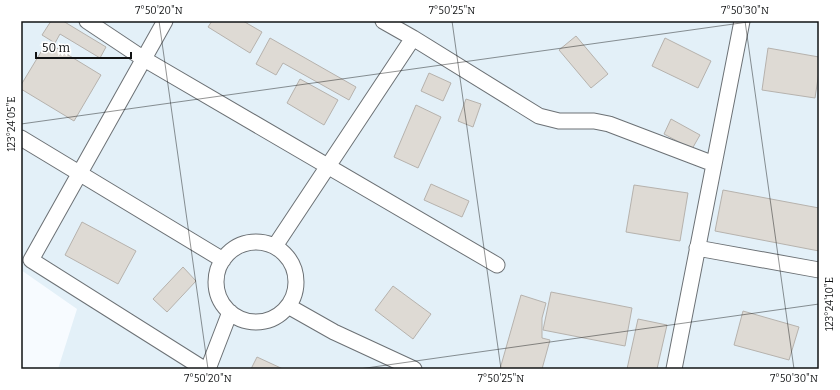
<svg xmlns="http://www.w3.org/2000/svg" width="840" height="390" font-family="Bitter,serif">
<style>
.built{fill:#e3f0f8}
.building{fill:#dedad4;stroke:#b6b2ad}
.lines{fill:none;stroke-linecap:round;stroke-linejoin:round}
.minor-casing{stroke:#6c7175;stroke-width:17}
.minor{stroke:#fff;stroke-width:15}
.ticks{fill:none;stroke:#111314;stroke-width:1;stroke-opacity:0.45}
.neatline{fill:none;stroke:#111314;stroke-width:1.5}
.ticks-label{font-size:10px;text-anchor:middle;fill:#111314}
</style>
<rect width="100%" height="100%" fill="#f7fbff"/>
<!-- built -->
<path class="built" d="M 21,21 L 819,21 L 819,369 L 58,369 L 77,309 L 21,270 Z"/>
<!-- building -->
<path class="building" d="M 51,21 L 63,21 L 106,47 L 100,58 L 60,34 L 55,43 L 42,35 Z
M 212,21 L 243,21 L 262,32 L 250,53 L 208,27 Z
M 576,36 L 608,74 L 591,88 L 559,50 Z
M 270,38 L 356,87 L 349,100 L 283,63 L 276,75 L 256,64 Z
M 665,38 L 711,61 L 698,88 L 652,66 Z
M 47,42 L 101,75 L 74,121 L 21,89 L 21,85 Z
M 768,48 L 819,57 L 819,72 L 815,98 L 762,90 Z
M 429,73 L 451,83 L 443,101 L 421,91 Z
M 300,79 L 338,100 L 324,125 L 287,103 Z
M 466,99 L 481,104 L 473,127 L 458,121 Z
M 416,105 L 441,117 L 418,168 L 394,157 Z
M 671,119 L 700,135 L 692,149 L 664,134 Z
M 431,184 L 469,201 L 462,217 L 424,200 Z
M 634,185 L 688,193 L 680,241 L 626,232 Z
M 723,190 L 819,208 L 819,251 L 715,231 Z
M 82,222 L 136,251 L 118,284 L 65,255 Z
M 183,267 L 196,281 L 167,312 L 153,299 Z
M 393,286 L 431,314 L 413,339 L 375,310 Z
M 551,292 L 632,308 L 625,346 L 543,330 Z
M 521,295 L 546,303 L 542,318 L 542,338 L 550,340 L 542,369 L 500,369 Z
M 743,311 L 799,327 L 789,360 L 734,345 Z
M 638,319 L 667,325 L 657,369 L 627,369 Z
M 257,357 L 283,369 L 251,369 Z"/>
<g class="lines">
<!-- minor casing -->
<g class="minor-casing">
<path id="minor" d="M 87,21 L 144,59 L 497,265
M 165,21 L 31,260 L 204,369
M 383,21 L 413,38 L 539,116 L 559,121 L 594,121 L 609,124 L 714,164
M 21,138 L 223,260
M216 282a40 40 0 1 1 80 0a40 40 0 1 1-80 0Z
M 275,246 L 413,38
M 697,248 L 819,270
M 288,306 L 334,332 L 414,369
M 208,369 L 230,312
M 674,369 L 742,21"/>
</g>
<!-- minor -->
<use href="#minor" class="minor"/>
</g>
<!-- ticks -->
<path class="ticks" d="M 159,21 L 208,369M 452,21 L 501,369M 745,21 L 794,369M 21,124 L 755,21M 359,369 L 819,304"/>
<!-- border -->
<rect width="840" height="390" fill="none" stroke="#ffffff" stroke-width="44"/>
<!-- scale -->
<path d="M36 52v6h95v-6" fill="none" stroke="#111314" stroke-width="2"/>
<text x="42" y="52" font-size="12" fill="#111314" stroke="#ffffff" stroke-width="3" paint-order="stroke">50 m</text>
<rect x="22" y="22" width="796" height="346" class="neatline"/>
<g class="ticks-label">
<text x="159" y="14">7°50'20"N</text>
<text x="452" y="14">7°50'25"N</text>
<text x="745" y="14">7°50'30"N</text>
<text transform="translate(11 124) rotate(-90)" y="4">123°24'05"E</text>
<text transform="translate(829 304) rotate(-90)" y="4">123°24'10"E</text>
<text x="208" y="382">7°50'20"N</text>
<text x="501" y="382">7°50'25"N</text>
<text x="794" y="382">7°50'30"N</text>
</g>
</svg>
